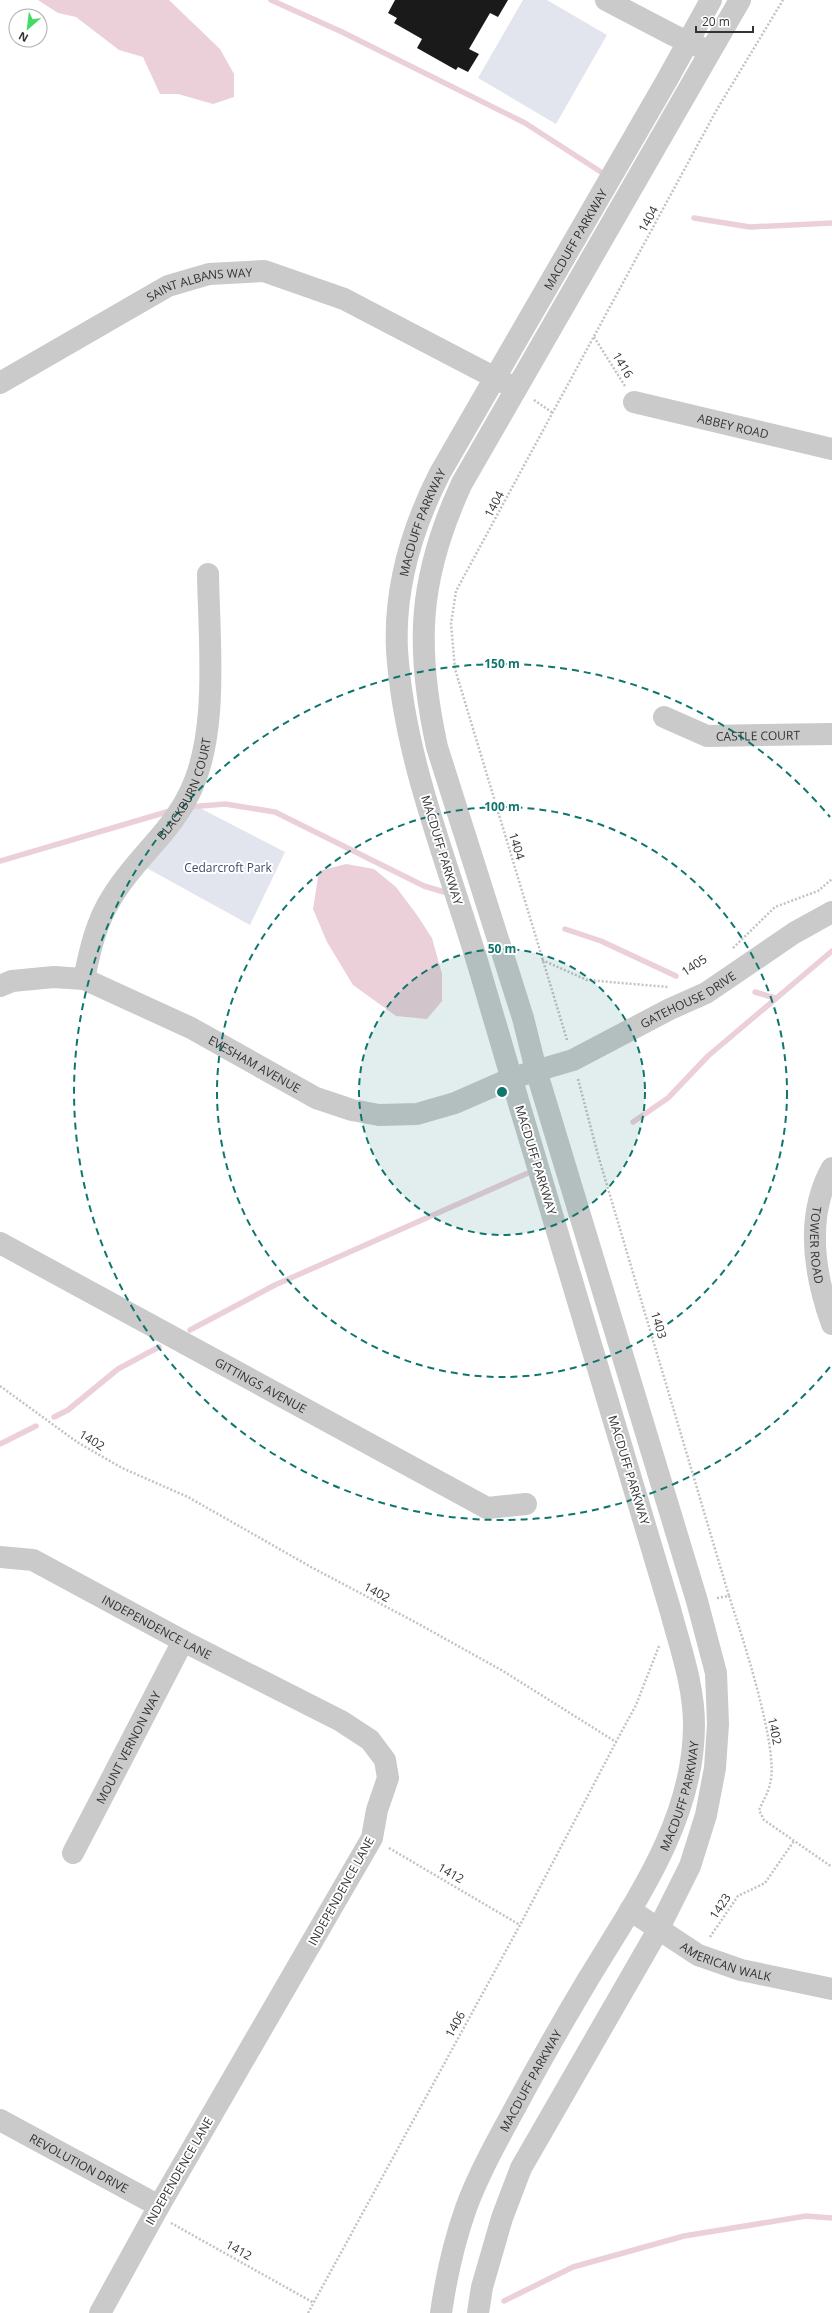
<svg xmlns="http://www.w3.org/2000/svg" width="832" height="2313" font-family="'Open Sans',sans-serif">
<style>
.green{fill:#e2e5ee}
.water{fill:#ecd0d9}
.lines{fill:none;stroke-linecap:round;stroke-linejoin:round}
.stream{stroke:#ecd0d9;stroke-width:5.5}
.building{fill:#1a1a1a}
.path{stroke:#c3c3c3;stroke-width:2.5;stroke-dasharray:2 2;stroke-linecap:butt}
.minor{stroke:#cacaca;stroke-width:22}
.ring{fill:none;stroke:#0f766e;stroke-width:2;stroke-dasharray:7 5}
.labels{text-anchor:middle;dominant-baseline:central;stroke-width:4;stroke-linejoin:round;paint-order:stroke}
.street-label{font-size:12px;fill:#333;stroke:#fff}
.park-label{font-size:12px;fill:#42486d;stroke:#fff}
.centre{fill:#0f766e;stroke:#fff;stroke-width:2}
.ring-label{font-size:12px;text-anchor:middle;font-weight:bold;fill:#0f766e;stroke:#fff;stroke-width:4;stroke-linejoin:round;paint-order:stroke}
</style>
<rect width="100%" height="100%" fill="#fff"/>
<!-- green -->
<path class="green" d="M 523,0 L 547,0 L 607,35 L 556,124 L 478,78 Z
M 192,804 L 285,852 L 250,925 L 143,866 Z"/>
<!-- water -->
<path class="water" d="M 38,0 L 169,0 L 220,49 L 234,74 L 234,97 L 213,104 L 178,94 L 160,94 L 143,57 L 119,50 L 76,17 L 58,13 Z
M 346,864 L 374,869 L 396,887 L 417,915 L 432,938 L 442,974 L 442,1001 L 427,1019 L 396,1016 L 353,985 L 327,942 L 313,909 L 319,871 Z"/>
<g class="lines">
<!-- stream -->
<path class="stream" d="M 271,0 L 342,32 L 525,123 L 601,172
M 694,218 L 750,227 L 832,223
M 189,807 L 225,804 L 275,812 L 424,886 L 444,892
M 0,861 L 170,811
M 565,929 L 601,941 L 676,976
M 755,992 L 775,998
M 633,1122 L 668,1098 L 708,1056 L 832,951
M 190,1330 L 275,1285 L 528,1173
M 54,1417 L 68,1410 L 118,1369 L 159,1347
M 0,1444 L 36,1426
M 504,2301 L 573,2267 L 684,2236 L 806,2216 L 832,2218"/>
</g>
<!-- building -->
<path class="building" d="M 395,0 L 508,0 L 498,17 L 490,13 L 469,49 L 479,54 L 468,72 L 458,67 L 456,70 L 417,48 L 422,39 L 394,23 L 397,18 L 388,13 Z"/>
<g class="lines">
<!-- path -->
<path class="path" d="M 594,337 L 625,386
M 534,400 L 553,413
M 733,948 L 775,907 L 818,891 L 832,879
M 542,960 L 587,980 L 668,987
M 567,1040 L 455,669 L 451,624 L 456,591 L 716,111 L 783,0
M 578,1079 L 598,1155 L 729,1596
M 0,1386 L 77,1442 L 122,1468 L 188,1497 L 311,1567 L 415,1622 L 503,1671 L 616,1742 L 636,1705 L 659,1646
M 717,1598 L 729,1596 C 741,1633 780,1750 770,1784 C 768,1793 763,1801 759,1810 L 764,1820 L 832,1867
M 389,1848 L 520,1925
M 710,1937 L 738,1896 L 765,1883 L 794,1841
M 171,2223 L 314,2303
M 308,2313 L 520,1925 L 616,1742"/>
<!-- minor -->
<g class="minor">
<path d="M 606,0 L 673,35 L 700,47"/>
<path id="s1" d="M 0,383 L 168,286 L 209,274 L 264,271 L 344,299 L 507,384"/>
<path id="s2" d="M 634,402 L 832,449"/>
<path id="s3" d="M 664,717 L 707,736 L 832,734"/>
<path id="s4" d="M 84,979 C 90,950 96,922 112,897 C 133,861 168,835 187,798 C 220,738 209,642 208,574"/>
<path id="s5" d="M 0,986 L 12,981 L 54,977 L 84,979 L 191,1028 L 316,1098 L 352,1110 L 379,1115 L 417,1114 L 455,1103 L 512,1078 L 573,1060 L 670,1009 L 706,993 L 794,933 L 832,912"/>
<path id="s6" d="M 832,1168 C 805,1216 814,1274 832,1324"/>
<path id="s7" d="M 0,1243 L 487,1508 L 526,1504"/>
<path id="s8" d="M 0,1557 L 33,1560 L 183,1641 L 341,1721 L 370,1740 L 385,1760 L 388,1778 L 377,1810 L 372,1838 L 159,2206 L 100,2313"/>
<path id="s9" d="M 73,1853 L 183,1641"/>
<path id="s10" d="M 630,1910 L 698,1955 L 741,1970 L 832,1989"/>
<path id="s11" d="M 0,2120 L 159,2206"/>
<path id="s12" d="M 441,2313 C 446,2278 454,2242 466,2208 C 479,2173 497,2141 515,2108 C 538,2065 562,2023 587,1981 C 634,1903 694,1821 694,1725 C 694,1685 680,1647 670,1609 C 607,1396 542,1184 480,971 C 449,865 404,761 397,650 C 394,589 412,528 440,473 L 667,80 L 711,0"/>
<path d="M 478,2313 L 482,2287 L 502,2218 L 521,2168 L 658,1930 L 690,1866 L 706,1815 L 715,1768 L 718,1724 L 716,1673 L 697,1601 L 536,1070 L 523,1018 L 437,747 C 415,646 418,578 462,483 L 740,0"/>
</g>
</g>
<!-- distance rings -->
<circle cx="502" cy="1092" r="143" fill="#0f766e" fill-opacity=".12"/>
<g class="ring">
<circle cx="502" cy="1092" r="143"/>
<circle cx="502" cy="1092" r="285"/>
<path d="M830 1367A428 428 0 1 1 830 817"/>
</g>
<g class="labels">
<!-- street labels -->
<g class="street-label">
<text transform="translate(648 219) rotate(-62)">1404</text>
<text stroke="none"><textPath href="#s12" startOffset="2218">MACDUFF PARKWAY</textPath></text>
<text stroke="none"><textPath href="#s1" startOffset="225">SAINT ALBANS WAY</textPath></text>
<text transform="translate(623 365) rotate(59)">1416</text>
<text stroke="none"><textPath href="#s2" startOffset="102">ABBEY ROAD</textPath></text>
<text transform="translate(494 504) rotate(-62)">1404</text>
<text stroke="none"><textPath href="#s12" startOffset="1895">MACDUFF PARKWAY</textPath></text>
<text stroke="none"><textPath href="#s3" startOffset="98">CASTLE COURT</textPath></text>
<text stroke="none"><textPath href="#s4" startOffset="219">BLACKBURN COURT</textPath></text>
<text transform="translate(517 846) rotate(73)">1404</text>
<text transform="translate(442 850) rotate(73)">MACDUFF PARKWAY</text>
<text transform="translate(694 965) rotate(-34)">1405</text>
<text stroke="none"><textPath href="#s5" startOffset="745">GATEHOUSE DRIVE</textPath></text>
<text stroke="none"><textPath href="#s5" startOffset="276">EVESHAM AVENUE</textPath></text>
<text transform="translate(536 1160) rotate(73)">MACDUFF PARKWAY</text>
<text stroke="none"><textPath href="#s6" startOffset="80">TOWER ROAD</textPath></text>
<text transform="translate(659 1325) rotate(73)">1403</text>
<text stroke="none"><textPath href="#s7" startOffset="297">GITTINGS AVENUE</textPath></text>
<text transform="translate(92 1440) rotate(31)">1402</text>
<text transform="translate(629 1470) rotate(73)">MACDUFF PARKWAY</text>
<text transform="translate(377 1592) rotate(28)">1402</text>
<text stroke="none"><textPath href="#s8" startOffset="174">INDEPENDENCE LANE</textPath></text>
<text transform="translate(775 1731) rotate(78)">1402</text>
<text stroke="none"><textPath href="#s9" startOffset="119">MOUNT VERNON WAY</textPath></text>
<text stroke="none"><textPath href="#s12" startOffset="574">MACDUFF PARKWAY</textPath></text>
<text transform="translate(451 1873) rotate(30)">1412</text>
<text transform="translate(341 1891) rotate(-61)">INDEPENDENCE LANE</text>
<text transform="translate(720 1906) rotate(-56)">1423</text>
<text stroke="none"><textPath href="#s10" startOffset="110">AMERICAN WALK</textPath></text>
<text transform="translate(455 2024) rotate(-61)">1406</text>
<text stroke="none"><textPath href="#s12" startOffset="251">MACDUFF PARKWAY</textPath></text>
<text stroke="none"><textPath href="#s11" startOffset="90">REVOLUTION DRIVE</textPath></text>
<text transform="translate(179 2171) rotate(-60)">INDEPENDENCE LANE</text>
<text transform="translate(239 2250) rotate(29)">1412</text>
</g>
<!-- park labels -->
<g class="park-label">
<text x="228" y="867">Cedarcroft Park</text>
</g>
</g>
<circle cx="502" cy="1092" r="6" class="centre"/>
<g class="ring-label">
<text x="502" y="668">150 m</text>
<text x="502" y="811">100 m</text>
<text x="502" y="953">50 m</text>
</g>
<!-- north arrow -->
<g transform="translate(28 28) rotate(208)"><circle r="19" fill="#ffffff" stroke="#adadad"/>
<path d="M0-3L7 15L0 10L-7 15Z" fill="#43db67"/>
<text y="-6" font-size="11" font-weight="bold" text-anchor="middle" fill="#333333">N</text>
</g>
<!-- scale -->
<path d="M696 26v6h57v-6" fill="none" stroke="#333333" stroke-width="2"/>
<text x="702" y="26" font-size="12" fill="#333333" stroke="#ffffff" stroke-width="3" paint-order="stroke">20 m</text>
</svg>
